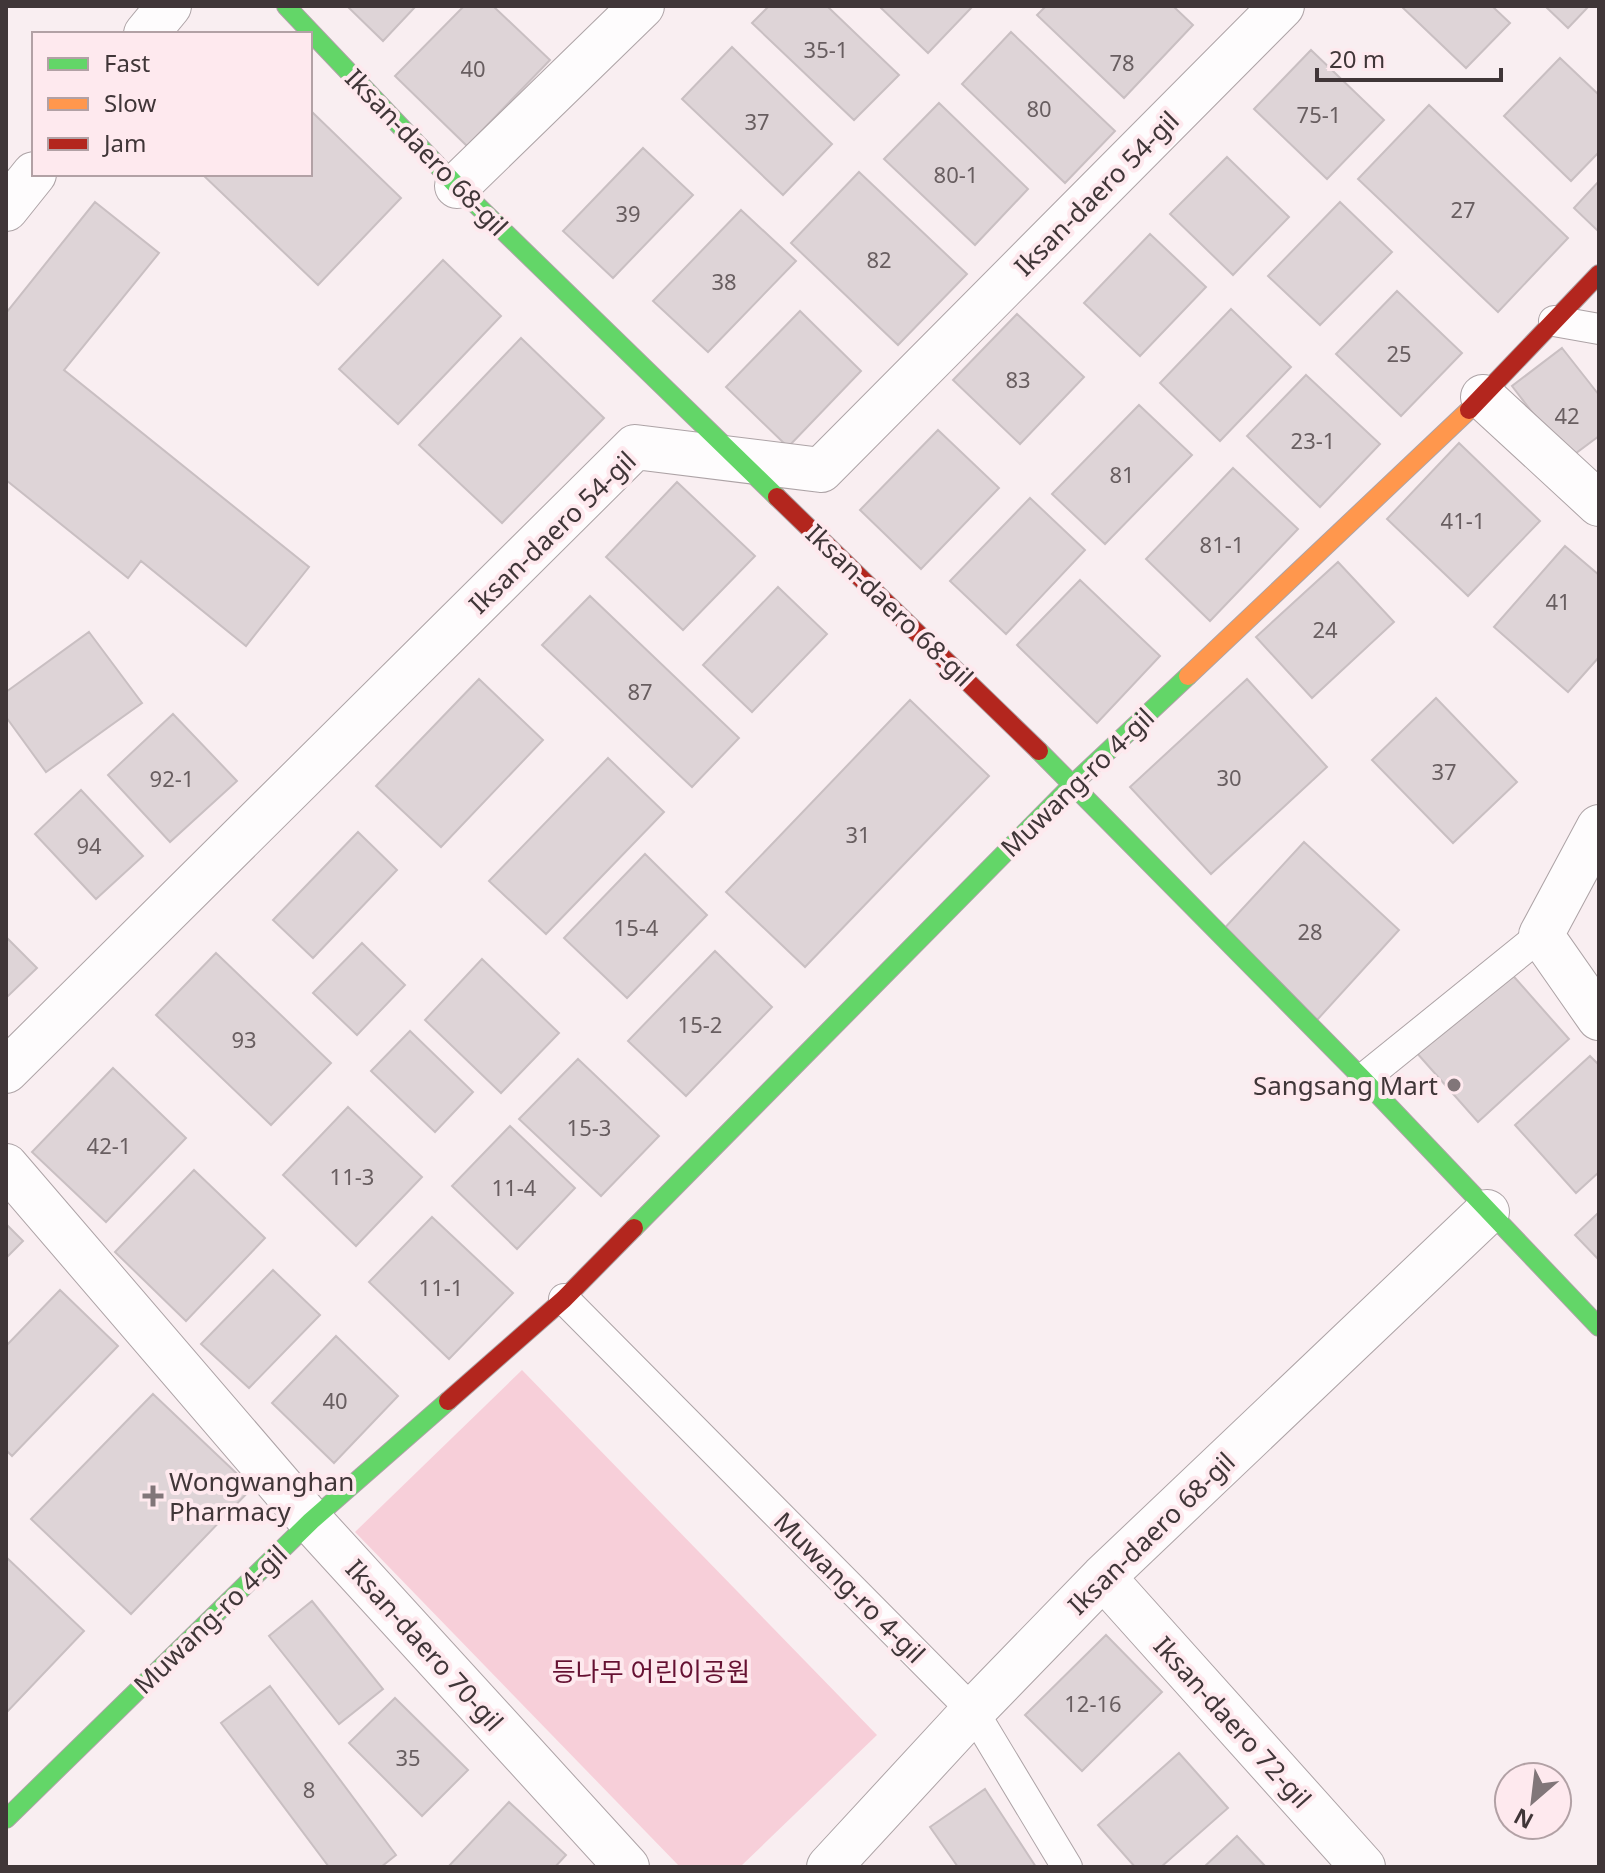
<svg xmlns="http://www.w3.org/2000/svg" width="1605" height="1873" font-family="'Noto Sans','Noto Sans KR',sans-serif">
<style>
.green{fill:#f7cfd9}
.building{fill:#ded4d7;stroke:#c9bfc2;stroke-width:2}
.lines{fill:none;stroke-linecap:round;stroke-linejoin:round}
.lane-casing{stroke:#ada3a6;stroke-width:32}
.street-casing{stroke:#ada3a6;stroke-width:46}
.fast-casing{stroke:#ada3a6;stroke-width:20}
.slow-casing{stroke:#ada3a6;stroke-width:20}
.jam-casing{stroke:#ada3a6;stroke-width:20}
.lane{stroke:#fefcfd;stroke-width:30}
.street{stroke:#fefcfd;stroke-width:44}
.fast{stroke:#63d668;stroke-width:18}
.slow{stroke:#ff974d;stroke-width:18}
.jam{stroke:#b3261e;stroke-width:18}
.poi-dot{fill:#817679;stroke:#fee9ee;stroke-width:3}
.labels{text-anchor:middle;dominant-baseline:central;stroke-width:8;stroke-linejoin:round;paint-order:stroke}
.number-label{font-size:22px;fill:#685e60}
.street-label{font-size:26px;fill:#403638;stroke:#fee9ee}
.poi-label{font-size:26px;fill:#403638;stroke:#fee9ee;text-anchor:end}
.park-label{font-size:26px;fill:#651132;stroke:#fee9ee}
</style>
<rect width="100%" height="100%" fill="#f9eef1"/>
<!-- green -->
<path class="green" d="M 522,1370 L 877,1735 L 740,1867 L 680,1867 L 355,1532 Z"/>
<!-- building -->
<path class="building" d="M 347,6 L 416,6 L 383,41 Z
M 464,6 L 493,6 L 550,60 L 467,146 L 395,76 Z
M 769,6 L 827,6 L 899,75 L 854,120 L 752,23 Z
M 879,6 L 973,6 L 928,53 Z
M 1046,6 L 1173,6 L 1193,25 L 1124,98 L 1037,15 Z
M 1401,6 L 1492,6 L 1510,23 L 1466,68 Z
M 1545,6 L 1589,6 L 1568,28 Z
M 1011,32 L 1115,131 L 1065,183 L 962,84 Z
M 732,47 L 832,144 L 783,195 L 682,99 Z
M 1311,50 L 1384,120 L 1327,179 L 1254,109 Z
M 1560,58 L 1599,95 L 1599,152 L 1571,181 L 1504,116 Z
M 939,103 L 1028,189 L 975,245 L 884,159 Z
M 1429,105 L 1568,238 L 1498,312 L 1358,179 Z
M 310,110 L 401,198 L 318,285 L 202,174 L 310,174 Z
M 643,148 L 693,195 L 613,278 L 563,231 Z
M 1227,157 L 1289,217 L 1233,275 L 1170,214 Z
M 859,172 L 967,274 L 898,345 L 791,243 Z
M 1599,181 L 1599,232 L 1574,208 Z
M 95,202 L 159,253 L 64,370 L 309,567 L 246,646 L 141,561 L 128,578 L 6,480 L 6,313 Z
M 1340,202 L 1392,252 L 1320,325 L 1268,276 Z
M 741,210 L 796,261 L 708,352 L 653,301 Z
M 1150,234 L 1206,287 L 1140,356 L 1084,303 Z
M 443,260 L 501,316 L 398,424 L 339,369 Z
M 1397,291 L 1462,353 L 1401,416 L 1336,354 Z
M 1231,309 L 1291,367 L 1220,441 L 1160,383 Z
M 800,311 L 861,371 L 788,447 L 726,387 Z
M 1017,314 L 1084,377 L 1020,444 L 953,380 Z
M 521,338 L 604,418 L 502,523 L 419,445 Z
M 1562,348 L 1599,395 L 1599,436 L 1568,459 L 1512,386 Z
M 1306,375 L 1380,444 L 1320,507 L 1247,436 Z
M 1139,405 L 1192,455 L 1105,544 L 1052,494 Z
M 938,430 L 999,488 L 921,569 L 860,510 Z
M 1459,443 L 1540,521 L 1468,596 L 1387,519 Z
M 1233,468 L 1298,529 L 1210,621 L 1146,559 Z
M 677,482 L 755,556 L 683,630 L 606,557 Z
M 1030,498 L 1085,550 L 1006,634 L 950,581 Z
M 1565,546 L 1599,575 L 1599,657 L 1568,692 L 1494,627 Z
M 1338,562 L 1394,622 L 1312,698 L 1256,637 Z
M 1080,580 L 1160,656 L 1097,723 L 1017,645 Z
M 778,587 L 827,634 L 752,712 L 703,665 Z
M 590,596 L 739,738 L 692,787 L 542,645 Z
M 89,632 L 142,703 L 46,772 L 6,717 L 6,692 Z
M 479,679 L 543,740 L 441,847 L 376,786 Z
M 1247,679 L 1327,767 L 1211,874 L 1130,787 Z
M 1436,698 L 1517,782 L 1453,843 L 1372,760 Z
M 910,700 L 989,776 L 805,967 L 726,892 Z
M 173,714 L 237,781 L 170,842 L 108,775 Z
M 608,758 L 664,812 L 546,934 L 489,881 Z
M 81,790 L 143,856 L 96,899 L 35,834 Z
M 358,832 L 397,870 L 313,958 L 273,920 Z
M 1304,842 L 1399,930 L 1317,1020 L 1221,932 Z
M 645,854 L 707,915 L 627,998 L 564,938 Z
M 6,937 L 37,968 L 6,998 Z
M 362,943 L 405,985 L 357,1035 L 313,993 Z
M 715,951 L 772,1007 L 686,1096 L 628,1041 Z
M 216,953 L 331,1063 L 271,1125 L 156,1015 Z
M 482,959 L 559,1033 L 501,1093 L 425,1020 Z
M 1508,970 L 1569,1039 L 1478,1122 L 1416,1052 Z
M 410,1031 L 473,1092 L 435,1132 L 371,1071 Z
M 1590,1056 L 1599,1065 L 1599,1172 L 1576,1193 L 1515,1125 Z
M 578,1059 L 659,1136 L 601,1196 L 519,1119 Z
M 113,1068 L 186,1138 L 106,1222 L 32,1152 Z
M 348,1107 L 422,1177 L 356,1246 L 283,1175 Z
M 510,1126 L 575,1188 L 517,1249 L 452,1186 Z
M 194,1170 L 265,1238 L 186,1321 L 115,1252 Z
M 1599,1212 L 1599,1260 L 1575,1235 Z
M 432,1217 L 513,1293 L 449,1359 L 369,1282 Z
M 6,1224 L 23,1241 L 6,1258 Z
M 273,1270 L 320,1315 L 249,1388 L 201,1344 Z
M 60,1290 L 118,1346 L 12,1456 L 6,1450 L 6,1346 Z
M 336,1336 L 398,1396 L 334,1463 L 272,1403 Z
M 153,1394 L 252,1488 L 131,1614 L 31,1519 Z
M 6,1557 L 84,1631 L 6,1713 Z
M 312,1601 L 383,1689 L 339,1724 L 269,1636 Z
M 1106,1635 L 1162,1692 L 1082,1771 L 1025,1715 Z
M 270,1686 L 396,1855 L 381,1867 L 329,1867 L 221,1723 Z
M 395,1698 L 468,1770 L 422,1816 L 349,1743 Z
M 1179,1753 L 1228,1808 L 1161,1867 L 1135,1867 L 1098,1825 Z
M 985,1789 L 1036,1867 L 958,1867 L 930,1827 Z
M 509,1802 L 566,1855 L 555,1867 L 448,1867 Z
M 1237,1836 L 1266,1867 L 1204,1867 Z"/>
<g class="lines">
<!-- lane casing -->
<g class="lane-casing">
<path id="lane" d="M 1554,321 L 1599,329
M 1363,1079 L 1541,935
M 564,1299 L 973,1711 L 1067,1867"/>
</g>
<!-- street casing -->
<g class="street-casing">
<path id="street" d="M 146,34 L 169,6
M 457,186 L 642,6
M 6,209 L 34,174
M 1483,397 L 1599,504
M 1599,827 L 1541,935 L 1599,1018
M 6,1071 L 635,447 L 821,470 L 1282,6
M 6,1166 L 311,1521 L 627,1867
M 1103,1577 L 1363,1867
M 829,1867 L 973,1711 L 1103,1577 L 1487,1212"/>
</g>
<!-- fast casing -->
<g class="fast-casing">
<path id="fast" d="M 286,6 L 457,186 L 777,497
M 1039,751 L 1363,1079 L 1599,1327
M 634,1228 L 1073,784 L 1188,676
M 6,1819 L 311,1521 L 448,1401"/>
</g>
<!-- slow casing -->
<g class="slow-casing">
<path id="slow" d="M 1188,676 L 1469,410"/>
</g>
<!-- jam casing -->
<g class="jam-casing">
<path id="jam" d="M 1469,410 L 1599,274
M 777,497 L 1039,751
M 448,1401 L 564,1299 L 634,1228"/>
</g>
<!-- lane -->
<use href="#lane" class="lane"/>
<!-- street -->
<use href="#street" class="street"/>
<!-- fast -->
<use href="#fast" class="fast"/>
<!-- slow -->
<use href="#slow" class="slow"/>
<!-- jam -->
<use href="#jam" class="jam"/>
</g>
<!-- markers -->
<g class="poi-dot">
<circle cx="1454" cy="1085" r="8"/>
<path d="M149 1484h8v8h8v8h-8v8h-8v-8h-8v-8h8z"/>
</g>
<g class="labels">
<!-- number labels -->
<g class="number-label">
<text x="826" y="49">35-1</text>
<text x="1122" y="62">78</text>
<text x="473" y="68">40</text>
<text x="1039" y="108">80</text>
<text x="1319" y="114">75-1</text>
<text x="757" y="121">37</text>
<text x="956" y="174">80-1</text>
<text x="1463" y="209">27</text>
<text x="628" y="213">39</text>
<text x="879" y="259">82</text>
<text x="724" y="281">38</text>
<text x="1399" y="353">25</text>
<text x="1018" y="379">83</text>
<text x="1567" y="415">42</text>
<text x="1313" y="440">23-1</text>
<text x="1122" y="474">81</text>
<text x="1463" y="520">41-1</text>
<text x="1222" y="544">81-1</text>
<text x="1558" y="601">41</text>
<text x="1325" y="629">24</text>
<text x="640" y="691">87</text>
<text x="1444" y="771">37</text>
<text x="1229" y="777">30</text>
<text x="172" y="778">92-1</text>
<text x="858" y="834">31</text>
<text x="89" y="845">94</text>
<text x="636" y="927">15-4</text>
<text x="1310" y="931">28</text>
<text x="700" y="1024">15-2</text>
<text x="244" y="1039">93</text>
<text x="589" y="1127">15-3</text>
<text x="109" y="1145">42-1</text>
<text x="352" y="1176">11-3</text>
<text x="514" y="1187">11-4</text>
<text x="441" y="1287">11-1</text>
<text x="335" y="1400">40</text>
<text x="1093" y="1703">12-16</text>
<text x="408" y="1757">35</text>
<text x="309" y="1789">8</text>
</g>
<!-- street labels -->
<g class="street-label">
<text transform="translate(427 152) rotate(46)">Iksan-daero 68-gil</text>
<text transform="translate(1096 193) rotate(-45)">Iksan-daero 54-gil</text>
<text transform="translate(552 532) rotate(-44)">Iksan-daero 54-gil</text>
<text transform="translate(890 605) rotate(44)">Iksan-daero 68-gil</text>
<text transform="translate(1077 782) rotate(-44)">Muwang-ro 4-gil</text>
<text transform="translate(1151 1533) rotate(-44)">Iksan-daero 68-gil</text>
<text transform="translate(850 1587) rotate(45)">Muwang-ro 4-gil</text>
<text transform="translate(210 1619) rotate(-44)">Muwang-ro 4-gil</text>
<text transform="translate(425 1645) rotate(48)">Iksan-daero 70-gil</text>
<text transform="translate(1233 1722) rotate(48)">Iksan-daero 72-gil</text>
</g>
<!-- poi labels -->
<g class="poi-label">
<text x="1438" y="1085">Sangsang Mart</text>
<text x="169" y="1481" text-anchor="start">Wongwanghan<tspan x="169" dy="30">Pharmacy</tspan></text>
</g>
<!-- park labels -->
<g class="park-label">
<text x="651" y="1671">등나무 어린이공원</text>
</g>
</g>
<!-- border -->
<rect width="1605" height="1873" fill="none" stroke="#403638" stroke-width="16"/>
<!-- legend -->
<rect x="32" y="32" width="280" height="144" fill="#fee9ee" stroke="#b2a1a5" stroke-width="2"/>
<rect x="48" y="58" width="40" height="12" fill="#63d668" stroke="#b2a1a5" stroke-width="2"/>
<text x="104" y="72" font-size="24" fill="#403638">Fast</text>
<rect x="48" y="98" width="40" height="12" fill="#ff974d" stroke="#b2a1a5" stroke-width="2"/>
<text x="104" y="112" font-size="24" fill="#403638">Slow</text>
<rect x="48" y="138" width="40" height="12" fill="#b3261e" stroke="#b2a1a5" stroke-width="2"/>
<text x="104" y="152" font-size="24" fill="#403638">Jam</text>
<!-- north arrow -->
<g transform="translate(1533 1801) rotate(208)"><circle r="38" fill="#fee9ee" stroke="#b2a1a5" stroke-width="2"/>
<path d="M0-6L14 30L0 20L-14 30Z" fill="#817679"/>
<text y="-12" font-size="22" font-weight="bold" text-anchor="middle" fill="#403638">N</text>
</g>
<!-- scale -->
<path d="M1317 68v12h184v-12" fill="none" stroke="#403638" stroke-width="4"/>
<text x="1329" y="68" font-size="24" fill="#403638" stroke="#fee9ee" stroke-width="6" paint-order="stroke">20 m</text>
</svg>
